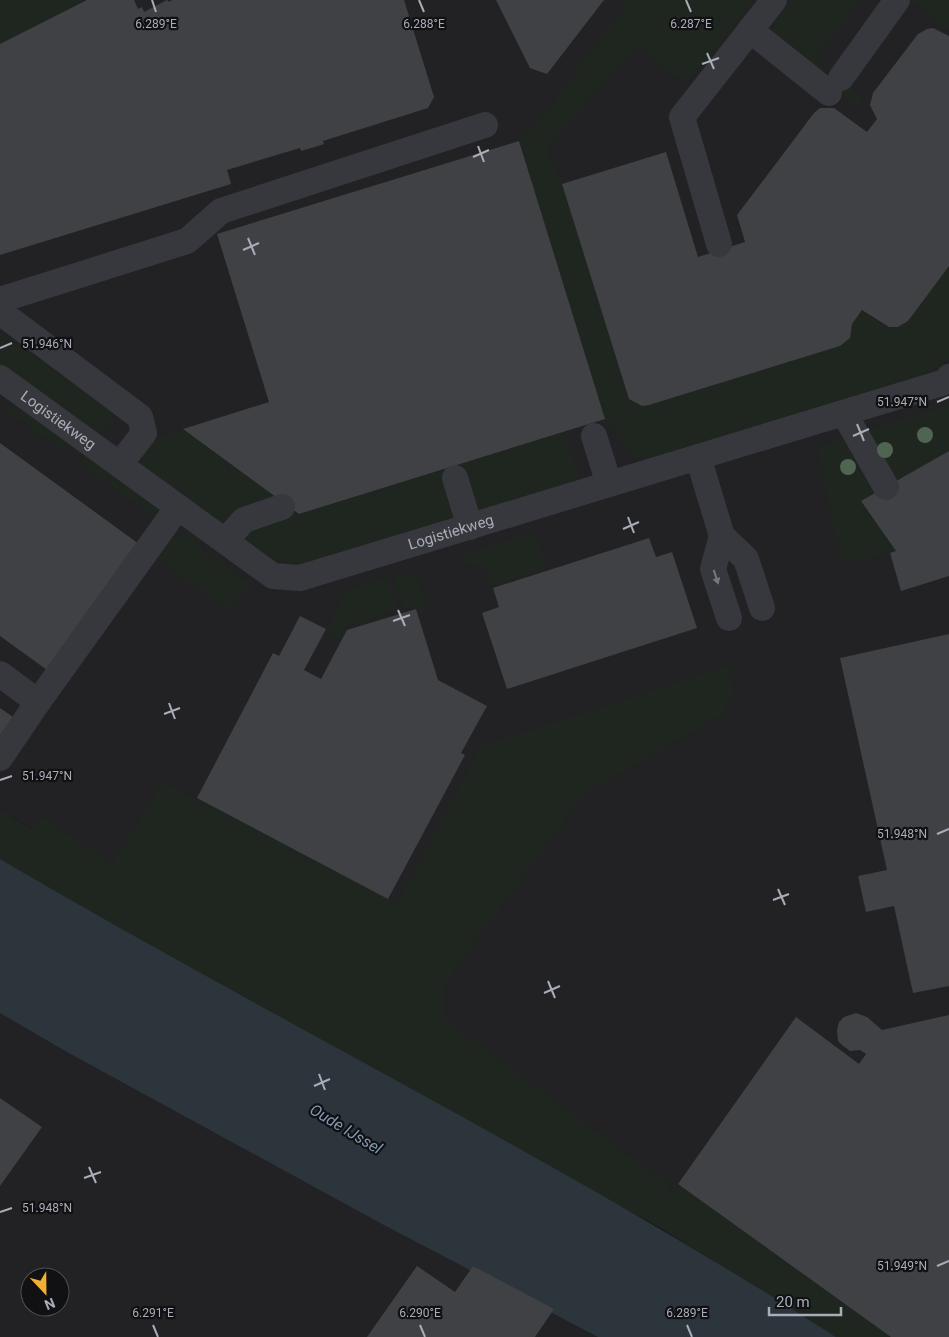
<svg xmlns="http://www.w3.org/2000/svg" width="949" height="1337" font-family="Roboto,sans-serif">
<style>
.built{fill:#222225;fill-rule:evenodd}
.green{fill:#1e261f}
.water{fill:#2c353c}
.building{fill:#404145}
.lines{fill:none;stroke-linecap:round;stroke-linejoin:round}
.minor{stroke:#37383d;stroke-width:26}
.tree{fill:#506452}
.oneway{fill:#757881}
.ticks{fill:none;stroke:#a8adb8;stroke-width:2}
.labels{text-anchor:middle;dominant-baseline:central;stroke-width:4.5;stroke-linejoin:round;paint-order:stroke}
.street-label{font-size:15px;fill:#a8adb8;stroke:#111113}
.water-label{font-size:16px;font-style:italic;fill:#7f9bb3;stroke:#111113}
.ticks-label{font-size:12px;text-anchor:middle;fill:#a8adb8;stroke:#111113;stroke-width:4.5;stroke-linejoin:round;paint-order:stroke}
</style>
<rect width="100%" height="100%" fill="#161618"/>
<!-- built -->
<path class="built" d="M 0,0 L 949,0 L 949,1337 L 880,1337 L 178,924 L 0,809 Z
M 0,954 L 631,1337 L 0,1337 ZM 30,1277 L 60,1277 L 60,1307 L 30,1307 Z"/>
<!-- green -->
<path class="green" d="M 0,0 L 87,0 L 0,44 Z
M 628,0 L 754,0 L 686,84 L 637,46 L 546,149 L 562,184 L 629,399 L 642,406 L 649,405 L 840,346 C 853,337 849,336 852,324 C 853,320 859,313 862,310 C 875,318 886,331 902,326 L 949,266 L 949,359 L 923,375 L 649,461 L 639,459 L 633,455 L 605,419 L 519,141 L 535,127 Z
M 792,0 L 861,0 L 814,61 L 864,99 L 858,107 L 781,47 C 767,24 777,19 792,0 Z
M 910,0 L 949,0 L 949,30 Z
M 0,332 L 111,412 L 114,424 L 102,431 L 94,430 L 0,364 Z
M 949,404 L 949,451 L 861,501 L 896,551 L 842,565 L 817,447 Z
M 16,406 L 69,444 L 64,451 L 5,410 Z
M 183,429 L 300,514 L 564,432 L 580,480 L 299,566 L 272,560 L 142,465 L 139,458 L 147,443 Z
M 84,455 L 157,508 L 157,519 L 79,463 Z
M 192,532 L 204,540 L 199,547 L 250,584 L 230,611 L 156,558 L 170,538 Z
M 534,532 L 546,568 L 491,586 L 486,569 L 463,562 L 462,555 Z
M 406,573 L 416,580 L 428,600 L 422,613 L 416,606 L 404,609 L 394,577 Z
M 388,578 L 398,610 L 344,627 L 341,639 L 326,632 L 347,590 Z
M 729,665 L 734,693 L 721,715 L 583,795 L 443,986 L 444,1019 L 668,1184 L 668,1190 L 672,1193 L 685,1182 L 907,1337 L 836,1337 L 660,1228 L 120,930 L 0,859 L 0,809 L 31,829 L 42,816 L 112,864 L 163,782 L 398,903 L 480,747 Z"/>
<!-- water -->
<path class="water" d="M 0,859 C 277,1022 566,1163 836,1337 L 598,1337 L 382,1224 L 67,1052 L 0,1013 Z"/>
<!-- building -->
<path class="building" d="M 87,0 L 134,0 L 138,9 L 142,7 L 144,12 L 167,0 L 169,2 L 172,0 L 404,0 L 434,97 L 428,108 L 323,141 L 324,144 L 318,146 L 301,151 L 300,148 L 227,170 L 231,184 L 0,255 L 0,44 Z
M 496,0 L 604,0 L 547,74 L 530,68 Z
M 933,28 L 949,36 L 949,266 L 908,321 L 898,327 L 889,327 L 862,310 L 852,324 L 850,338 L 840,346 L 649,405 L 642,406 L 629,399 L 562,184 L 666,152 L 698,257 L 745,242 L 737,215 L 814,113 L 820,108 L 834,108 L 867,132 L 877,119 L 870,105 L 873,93 L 918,34 L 927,29 Z
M 519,141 L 605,419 L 299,514 L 183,429 L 269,402 L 217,234 Z
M 0,443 L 139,544 L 47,670 L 0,636 Z
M 949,451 L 949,576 L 901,591 L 890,553 L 896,551 L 861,501 Z
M 649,538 L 656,557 L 672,552 L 697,628 L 507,689 L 482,613 L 499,607 L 493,588 Z
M 416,609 L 438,680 L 487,706 L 461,753 L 465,755 L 388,899 L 197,798 L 273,653 L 279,656 L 300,616 L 326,629 L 304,670 L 321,679 L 347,630 Z
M 949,634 L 949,986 L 913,993 L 894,906 L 866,912 L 858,876 L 887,870 L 840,658 Z
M 0,708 L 13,717 L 0,735 Z
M 856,1013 L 867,1017 L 882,1030 L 949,1015 L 949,1337 L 891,1337 L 678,1184 L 796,1017 L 859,1064 L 866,1054 L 860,1050 L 850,1051 L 842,1045 L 838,1041 L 837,1030 L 839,1022 L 844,1017 Z
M 0,1098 L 42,1127 L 0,1186 Z
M 417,1266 L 455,1292 L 473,1266 L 554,1309 L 535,1337 L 367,1337 Z"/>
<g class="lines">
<!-- minor -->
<g class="minor">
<path d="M 750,30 L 829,93"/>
<path d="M 841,78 L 897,0"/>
<path d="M 719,244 L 682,117 L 774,0"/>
<path d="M 0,300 L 187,241 L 221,211 L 485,125"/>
<path d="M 0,312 L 140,417 L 144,433 L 120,464"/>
<path id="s1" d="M 0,378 L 273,576 L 300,578 L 945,382 L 949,377"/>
<path d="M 844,413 L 886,487"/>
<path d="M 594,436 L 609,484"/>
<path d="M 698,457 L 722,536 L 746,559 L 762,608"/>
<path d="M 455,478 L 470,527"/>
<path d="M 722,536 L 713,569 L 729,618"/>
<path d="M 225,541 L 244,520 L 282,507"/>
<path d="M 0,674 L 38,702 L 0,758"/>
<path d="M 38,702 L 178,507"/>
</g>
</g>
<!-- trees -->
<g class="tree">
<circle cx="925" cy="435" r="8"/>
<circle cx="885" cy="450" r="8"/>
<circle cx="848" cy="467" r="8"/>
</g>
<!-- one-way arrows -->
<defs><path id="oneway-solid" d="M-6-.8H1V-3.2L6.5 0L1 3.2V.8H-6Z" transform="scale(1.25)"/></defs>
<use class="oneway" href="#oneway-solid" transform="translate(716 577) rotate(72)"/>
<!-- ticks -->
<path class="ticks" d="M 152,0 L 156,12M 419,0 L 424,12M 686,0 L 691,12M 707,53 L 714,69M 702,64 L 719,58M 478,146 L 484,162M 473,157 L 489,150M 248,238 L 255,255M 243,250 L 259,243M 0,348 L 12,343M 937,402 L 949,397M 857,424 L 864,441M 853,436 L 869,429M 628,517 L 634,533M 623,529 L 639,522M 398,610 L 405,626M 393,621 L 410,615M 169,703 L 175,719M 164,714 L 180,708M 0,780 L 12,776M 937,834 L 949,829M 778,889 L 785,905M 773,900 L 789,894M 548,981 L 555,998M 544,993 L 560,986M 319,1074 L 325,1090M 314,1086 L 330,1079M 89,1167 L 96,1183M 84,1178 L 101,1172M 0,1212 L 12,1208M 937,1266 L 949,1261M 153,1325 L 158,1337M 420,1325 L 425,1337M 687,1325 L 692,1337"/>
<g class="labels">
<!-- street labels -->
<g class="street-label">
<text stroke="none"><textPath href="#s1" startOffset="72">Logistiekweg</textPath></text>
<text stroke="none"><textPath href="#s1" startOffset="522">Logistiekweg</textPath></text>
</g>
<!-- water labels -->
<g class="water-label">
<text transform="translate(346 1129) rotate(31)">Oude IJssel</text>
</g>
</g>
<g class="ticks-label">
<text x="156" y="28">6.289°E</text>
<text x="424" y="28">6.288°E</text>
<text x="691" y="28">6.287°E</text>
<text x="47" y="348">51.946°N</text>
<text x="902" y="406">51.947°N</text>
<text x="47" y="780">51.947°N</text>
<text x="902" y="838">51.948°N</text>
<text x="47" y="1212">51.948°N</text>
<text x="902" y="1270">51.949°N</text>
<text x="153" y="1317">6.291°E</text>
<text x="420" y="1317">6.290°E</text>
<text x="687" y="1317">6.289°E</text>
</g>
<!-- north arrow -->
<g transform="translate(45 1292) rotate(158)"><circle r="24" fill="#111113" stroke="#4d4f55"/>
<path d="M0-4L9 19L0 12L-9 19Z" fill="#f2b134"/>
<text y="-8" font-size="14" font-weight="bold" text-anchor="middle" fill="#a8adb8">N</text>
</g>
<!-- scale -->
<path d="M769 1307v8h72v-8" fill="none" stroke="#a8adb8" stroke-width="2.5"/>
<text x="776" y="1307" font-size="15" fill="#a8adb8" stroke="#111113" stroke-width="4" paint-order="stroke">20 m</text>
</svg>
